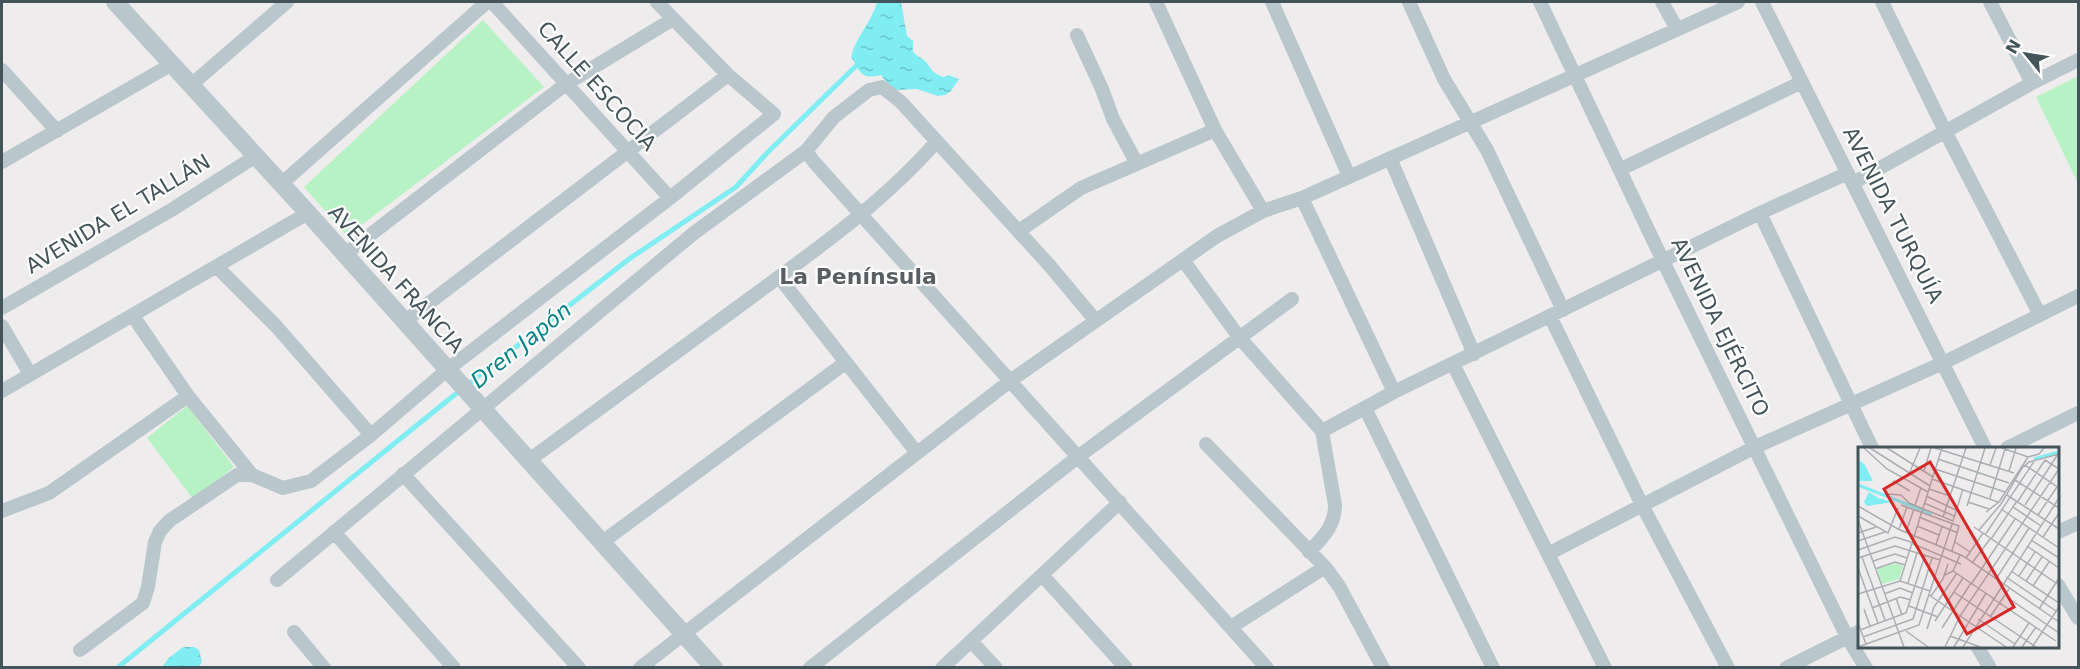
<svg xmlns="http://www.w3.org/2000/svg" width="2080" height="669" font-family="'DejaVu Sans',sans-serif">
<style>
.park{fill:#b6f2c3}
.water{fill:url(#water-ripples)}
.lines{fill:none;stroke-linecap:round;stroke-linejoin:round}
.stream{stroke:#7fedf2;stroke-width:5}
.minor{stroke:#b9c7cd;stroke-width:14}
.tertiary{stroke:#b9c7cd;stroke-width:18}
.labels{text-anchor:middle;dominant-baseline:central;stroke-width:4.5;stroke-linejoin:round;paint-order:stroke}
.street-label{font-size:21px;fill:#43545b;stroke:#fff}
.neighbourhood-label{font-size:22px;font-weight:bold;fill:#595e62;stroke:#fff}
.water-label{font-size:22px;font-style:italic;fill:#058388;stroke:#fff}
.inset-river{fill:none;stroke:#7fedf2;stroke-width:3}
.inset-road{fill:none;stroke:#aaafb3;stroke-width:1.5}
.view{fill:#d62828;fill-opacity:0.15;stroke:#d62828;stroke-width:3}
.inset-edge{fill:none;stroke:#43545b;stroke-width:3}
</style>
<defs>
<pattern id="water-ripples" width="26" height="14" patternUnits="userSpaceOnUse" patternTransform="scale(1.5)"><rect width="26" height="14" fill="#7fedf2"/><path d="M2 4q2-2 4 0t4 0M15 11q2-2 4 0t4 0" fill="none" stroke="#6ac3c7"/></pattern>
</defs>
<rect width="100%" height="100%" fill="#efeced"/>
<!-- park -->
<path class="park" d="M 483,20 L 544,87 L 347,236 L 304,187 Z
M 2078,76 L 2078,183 L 2036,97 Z
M 187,406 L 234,467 L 193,499 L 147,438 Z"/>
<!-- water -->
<path class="water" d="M 877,2 L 901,2 L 907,36 L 913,41 L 913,52 C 917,56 922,58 925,61 C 933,70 931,73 944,77 L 948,75 L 959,79 L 951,91 L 945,95 L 938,96 L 917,89 L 897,90 L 889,86 L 881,75 C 861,80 861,73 851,57 C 856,36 872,22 877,2 Z
M 183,647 L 194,647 L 199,650 L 202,662 L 199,667 L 162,667 L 169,658 Z"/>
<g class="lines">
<!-- stream -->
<path class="stream" d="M 117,668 L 458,392 L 629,259 L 736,187 L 767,153 L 861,61"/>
<!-- minor -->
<path class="minor" d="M 492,2 L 670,198
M 1156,2 L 1215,130 L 1263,211
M 1272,2 L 1349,176
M 1409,2 L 1444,79 L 1487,150 L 1563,310
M 1540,2 L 1663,261 L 1847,637 L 1866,668
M 1662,2 L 1677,29
M 1762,2 L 1985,448
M 1882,2 L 1945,131 L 2040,315
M 1990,2 L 2032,83
M 1077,35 L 1102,89 L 1113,119 L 1136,162
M 2,70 L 57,131
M 191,85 L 287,2
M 806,151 L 814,162 L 1267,668
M 1390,158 L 1474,354
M 2,162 L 172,64
M 1621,169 L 1802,82
M 1853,183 L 2032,83 L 2078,60
M 281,184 L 487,2
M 1302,198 L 1394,392
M 1760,213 L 1872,448
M 1019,231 L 1081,188 L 1215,130
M 344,255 L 566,84 L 673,19
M 1183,260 L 1239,337 L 1322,431 L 1335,505 C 1335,526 1323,537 1309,552
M 217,267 L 276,326 L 371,435
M 779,277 L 917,453
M 2,308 L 173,209 L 256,156
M 133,316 L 188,396 L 252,475
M 1550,316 L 1642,505 L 1728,668
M 404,322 L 728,75
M 2,326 L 30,374
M 1453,364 L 1605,668
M 2,391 L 308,213
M 1365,408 L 1493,668
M 1322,431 L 1394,392 L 1760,213 L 1848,173
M 1206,444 L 1325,567 L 1339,586 L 1383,668
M 2007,448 L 2078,413
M 528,461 C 602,407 675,353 749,299 C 814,251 883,203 937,141
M 403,474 L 579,668
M 2,511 L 49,493 L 188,396
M 334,532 L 454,668
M 2058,532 L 2078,523
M 601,543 L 845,363
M 1548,554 L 1755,447 L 1943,363 L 2078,296
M 1042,575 L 1126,668
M 277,580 L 694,233 L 806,151 L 834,117 L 869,90 L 882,87 L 901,102 L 1050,266 L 1096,321
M 2058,585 L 2078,618
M 1231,627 L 1325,567
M 294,632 L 324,668
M 971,641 L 996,668
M 1977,646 L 1990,668
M 80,650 L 143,603 L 148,587 L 155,542 L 160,531 L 169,521 L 237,475 L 252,475 L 283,488 L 311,481 L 371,435 L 447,370 L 670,198 L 774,114 L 728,75 L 657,2
M 640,668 L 1010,381 L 1217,236 L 1263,211 L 1302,198 L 1738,2
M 810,668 L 1079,456 L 1292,299
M 942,668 L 1120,502
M 1786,668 L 1860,631"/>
<!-- tertiary -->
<path class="tertiary" d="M 115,2 L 308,213 L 714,668"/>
</g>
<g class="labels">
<!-- street labels -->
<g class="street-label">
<text transform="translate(597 86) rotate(48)">CALLE ESCOCIA</text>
<text transform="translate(118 214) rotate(-31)">AVENIDA EL TALLÁN</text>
<text transform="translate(1893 215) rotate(63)">AVENIDA TURQUÍA</text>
<text transform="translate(396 279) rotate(48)">AVENIDA FRANCIA</text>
<text transform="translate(1720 327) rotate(64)">AVENIDA EJÉRCITO</text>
</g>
<!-- neighbourhood labels -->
<g class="neighbourhood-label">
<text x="858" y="276">La Península</text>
</g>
<!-- water labels -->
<g class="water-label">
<text transform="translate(521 345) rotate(-39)">Dren Japón</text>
</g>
</g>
<!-- overview -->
<g transform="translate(1858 447)">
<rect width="201" height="201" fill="#efeced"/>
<path d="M 37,116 L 45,119 L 41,132 L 24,137 L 19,122 Z" fill="#b6f2c3"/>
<path d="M 0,12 L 7,18 L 15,34 L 0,34 ZM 11,45 L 20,51 L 35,55 L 9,59 L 6,55 Z" fill="#7fedf2"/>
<path class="inset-river" d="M 176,12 L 201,5M 0,38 L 74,67"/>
<path class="inset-road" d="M 6,1 L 29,22 L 70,45M 12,1 L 72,39M 29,1 L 75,30M 77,1 L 156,26M 144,1 L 170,10 L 181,7 L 186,1M 80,12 L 151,36M 132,18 L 138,1M 167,18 L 201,41M 77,22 L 147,45M 66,24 L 73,1M 151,24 L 158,1M 51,27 L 62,1M 74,32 L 140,55M 157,33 L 201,61M 35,34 L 52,44M 71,42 L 92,49M 30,47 L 43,48 L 51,56 L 95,74 L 105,42M 149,48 L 201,82M 68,49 L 98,63M 132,51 L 147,2M 160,54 L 187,13M 110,55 L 131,62M 66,56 L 96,69M 43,58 L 101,79 L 94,104M 57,58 L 63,41M 167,58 L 200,7M 0,59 L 40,82 L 105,109 L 201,175M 109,59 L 127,1M 155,60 L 183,79M 143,62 L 201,101M 128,65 L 141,55 L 170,10M 180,68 L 199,40M 0,69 L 30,86 L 40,61M 61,70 L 100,86M 85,70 L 108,1M 0,73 L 46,200M 59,79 L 81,88M 116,80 L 201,138M 41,82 L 49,60M 121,83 L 143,57 L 164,21 L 171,15 L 201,7M 48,85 L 56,62M 0,86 L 18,80M 127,88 L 177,13M 185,90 L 201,66M 133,92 L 159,54M 173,93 L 201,111M 0,94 L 27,85M 97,95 L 112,105M 53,96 L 103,117M 78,97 L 84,80M 169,99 L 201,121M 0,103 L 37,90 L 53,95M 4,110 L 27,173M 0,111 L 37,99 L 82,113M 108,111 L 125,86M 15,114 L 37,107 L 49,111M 114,116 L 132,92M 0,121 L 20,176M 17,122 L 37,115 L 47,118M 95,124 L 135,151M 153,124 L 201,156M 87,128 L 95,124 L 102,108M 161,129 L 177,105M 148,130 L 198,164M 138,132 L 171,81M 42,134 L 84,1M 168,134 L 184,110M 50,136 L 59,106M 114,136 L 157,72M 175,139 L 191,115M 96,145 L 178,200M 0,147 L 42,134 L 72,144M 26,147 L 42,141 L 55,146M 71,148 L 148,200M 73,149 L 85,132 L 90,117M 38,151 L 44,168M 134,151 L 198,194M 153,153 L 201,186M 51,159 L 80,170M 14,161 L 42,150 L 53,153M 6,162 L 12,179M 181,162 L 201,131M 132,170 L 151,142M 120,172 L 157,197M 77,174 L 105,131M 0,176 L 8,197M 84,181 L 113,136M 69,182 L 76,160 L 99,126M 2,183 L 48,166 L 67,108M 48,184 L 70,200M 92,189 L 122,200M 5,190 L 55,172 L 74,111M 0,200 L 61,178 L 94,77M 87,200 L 102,169 L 201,22 L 187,13M 96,200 L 128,146M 105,200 L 201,51M 155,200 L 171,176M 164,200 L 178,180M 174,200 L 201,160"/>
<path class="view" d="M 72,15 L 156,160 L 109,187 L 26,42 Z"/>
<rect width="201" height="201" class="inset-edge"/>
</g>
<!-- border -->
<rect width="2080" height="669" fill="none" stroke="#43545b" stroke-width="6"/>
<!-- north arrow -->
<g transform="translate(2026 54) rotate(300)" stroke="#ffffff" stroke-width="4.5" paint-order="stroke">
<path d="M0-4.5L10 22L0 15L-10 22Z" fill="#43545b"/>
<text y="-9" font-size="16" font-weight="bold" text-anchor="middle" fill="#43545b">N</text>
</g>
</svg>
